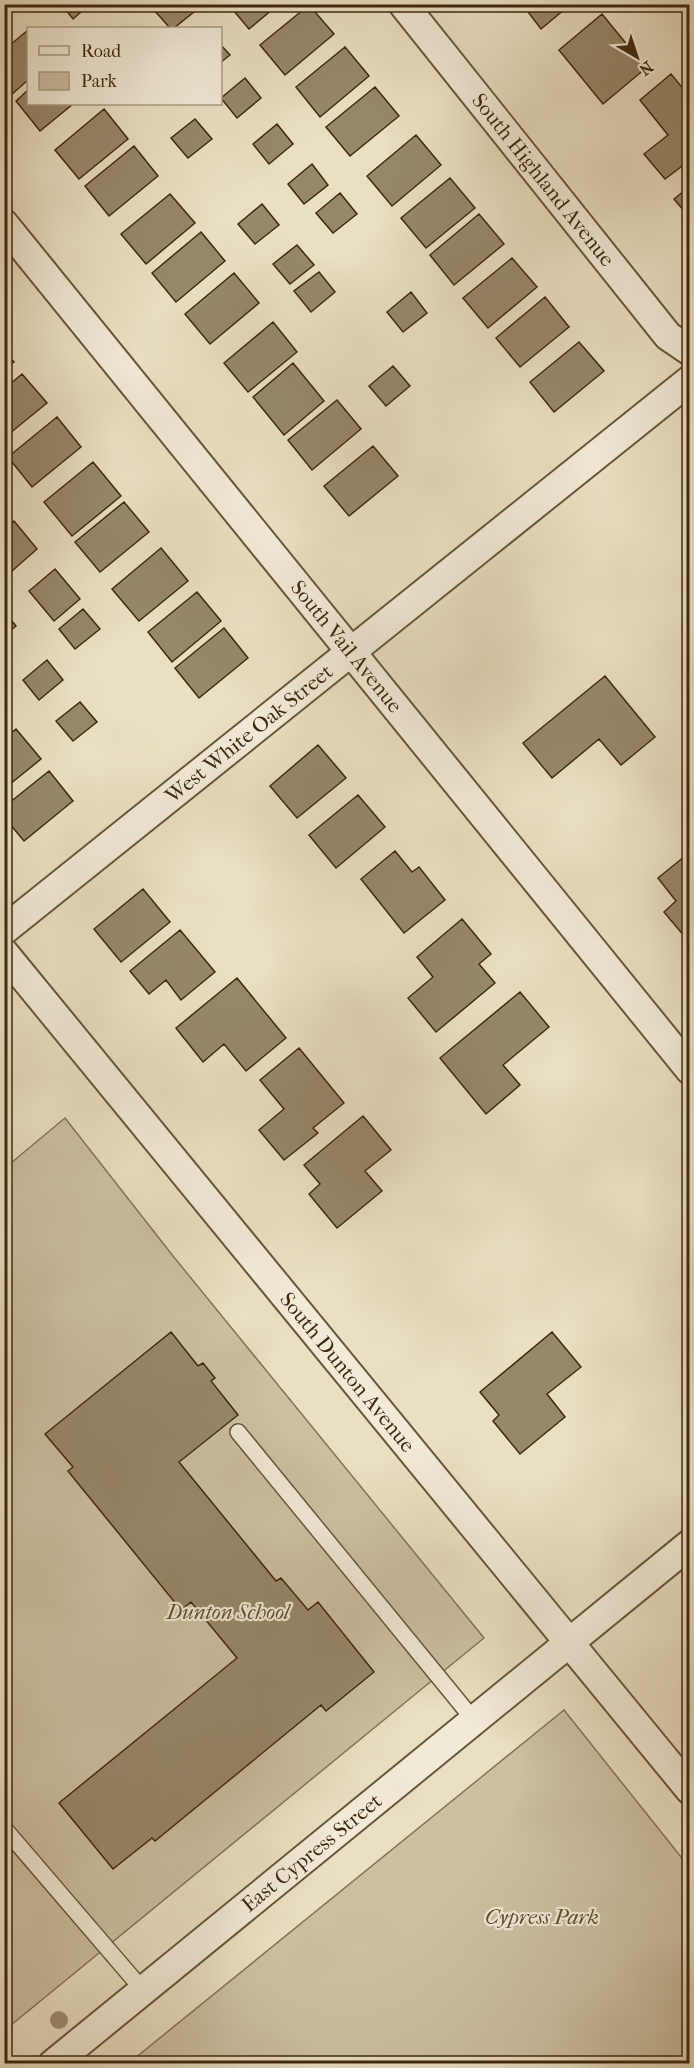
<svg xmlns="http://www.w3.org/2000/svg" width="694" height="2068" font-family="'IM FELL French Canon',serif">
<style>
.green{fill:#ccc0a3;stroke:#867458;stroke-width:1.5}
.building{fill:#97886b;stroke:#3f290d;stroke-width:1.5}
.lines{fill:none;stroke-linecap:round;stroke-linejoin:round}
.service-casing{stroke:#6a563a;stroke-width:18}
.minor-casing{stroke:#6a563a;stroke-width:32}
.service{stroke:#f1ead7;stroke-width:15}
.minor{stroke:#f1ead7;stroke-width:28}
.tree{fill:#9f9073}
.labels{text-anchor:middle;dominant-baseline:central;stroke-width:4.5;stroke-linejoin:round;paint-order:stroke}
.street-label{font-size:21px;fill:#3f290d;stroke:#f1ead7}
.park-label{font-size:21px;font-style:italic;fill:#624f32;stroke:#f1ead7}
</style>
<rect width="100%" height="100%" fill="#e9dfc2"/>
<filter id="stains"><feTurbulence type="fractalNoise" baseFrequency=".00333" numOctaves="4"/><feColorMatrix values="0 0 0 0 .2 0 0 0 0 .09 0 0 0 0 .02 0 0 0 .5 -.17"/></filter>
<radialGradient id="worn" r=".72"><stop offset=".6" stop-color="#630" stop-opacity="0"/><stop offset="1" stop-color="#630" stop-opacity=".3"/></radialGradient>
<!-- green -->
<path class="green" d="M 65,1118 L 173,1256 L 484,1638 L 5,2030 L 5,1168 Z
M 564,1710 L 689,1867 L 689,2063 L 129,2063 Z"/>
<!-- building -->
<path class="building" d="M 4,4 L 21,4 L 21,5 L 4,18 Z
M 61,4 L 90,4 L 73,19 Z
M 162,4 L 190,4 L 195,11 L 174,28 L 170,28 L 154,10 Z
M 228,4 L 279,4 L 249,29 Z
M 522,4 L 571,4 L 541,29 Z
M 309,5 L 334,34 L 285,75 L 260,45 Z
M 602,14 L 646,68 L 603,104 L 559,50 Z
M 28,30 L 28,80 L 11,95 L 4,87 L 4,50 Z
M 220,44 L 230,55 L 220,63 Z
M 345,47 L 369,76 L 320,117 L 296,87 Z
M 671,74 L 690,97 L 690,150 L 685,153 L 690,160 L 665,179 L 644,154 L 668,135 L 640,100 Z
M 245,78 L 261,98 L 237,118 L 221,98 Z
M 375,87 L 399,116 L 350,156 L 326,127 Z
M 28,90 L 28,104 L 73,104 L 40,131 L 16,101 Z
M 104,109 L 128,139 L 79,179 L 55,150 Z
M 195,119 L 212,139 L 188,158 L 171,138 Z
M 277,124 L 293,144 L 269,164 L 253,144 Z
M 416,135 L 441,165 L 392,206 L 367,176 Z
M 134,146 L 158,176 L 109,216 L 85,186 Z
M 312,164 L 328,185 L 304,204 L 288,184 Z
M 450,178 L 475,208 L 426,248 L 401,218 Z
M 690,186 L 690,218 L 674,199 Z
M 340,193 L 357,214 L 333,233 L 316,213 Z
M 170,194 L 195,223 L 146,264 L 121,234 Z
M 262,204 L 279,225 L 255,244 L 238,224 Z
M 479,214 L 504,244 L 454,285 L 430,255 Z
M 201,232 L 225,261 L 176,302 L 152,273 Z
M 297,245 L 314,265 L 290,284 L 273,264 Z
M 512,258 L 537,287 L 488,328 L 463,298 Z
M 319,272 L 335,292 L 311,312 L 294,291 Z
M 234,273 L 259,303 L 210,344 L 185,314 Z
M 411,292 L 427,313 L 403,332 L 387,312 Z
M 545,297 L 569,327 L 520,367 L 496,338 Z
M 273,322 L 297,352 L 248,392 L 224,363 Z
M 579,342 L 604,371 L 554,412 L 530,382 Z
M 4,351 L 14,362 L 4,370 Z
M 293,363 L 324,401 L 284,435 L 253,397 Z
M 393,366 L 410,386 L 386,406 L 369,386 Z
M 22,374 L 47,403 L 4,438 L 4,389 Z
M 337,400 L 361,429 L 312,470 L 288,440 Z
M 57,417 L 81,447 L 32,487 L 8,457 Z
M 373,446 L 398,476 L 349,516 L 324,486 Z
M 93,462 L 121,496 L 72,536 L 44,502 Z
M 124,502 L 149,532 L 100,572 L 75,542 Z
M 14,521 L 37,549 L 12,571 L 4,562 L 4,529 Z
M 161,548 L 188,581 L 139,621 L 112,589 Z
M 55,569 L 80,599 L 54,621 L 29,591 Z
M 197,592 L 221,621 L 172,662 L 148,632 Z
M 83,609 L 100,629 L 75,649 L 59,629 Z
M 4,612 L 16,626 L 4,636 Z
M 224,628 L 248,658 L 199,698 L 175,668 Z
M 47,660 L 63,680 L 39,700 L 23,680 Z
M 605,676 L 655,737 L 621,765 L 599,739 L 552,778 L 523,743 Z
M 80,702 L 97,722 L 73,741 L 56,721 Z
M 16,729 L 41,759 L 4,789 L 4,739 Z
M 318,745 L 346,778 L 297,818 L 270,786 Z
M 49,771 L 73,801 L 24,841 L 4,817 L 4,807 Z
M 358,795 L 385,827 L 336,868 L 309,835 Z
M 395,851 L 412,872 L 419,867 L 445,900 L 404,933 L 361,879 Z
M 690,852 L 690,943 L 664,912 L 676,901 L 658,878 Z
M 143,889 L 170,922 L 121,962 L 94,929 Z
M 462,919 L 491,954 L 479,964 L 495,983 L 436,1032 L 408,998 L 433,977 L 417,957 Z
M 180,930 L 215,972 L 181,1000 L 166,980 L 149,994 L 130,971 Z
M 237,978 L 286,1038 L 246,1071 L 224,1044 L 203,1062 L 176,1028 Z
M 520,992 L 549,1027 L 503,1065 L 520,1085 L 486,1114 L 440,1058 Z
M 299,1048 L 344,1103 L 313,1128 L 318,1133 L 284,1160 L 259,1130 L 284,1109 L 260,1080 Z
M 363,1116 L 391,1150 L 365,1171 L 382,1191 L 337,1228 L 309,1194 L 320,1184 L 304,1165 Z
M 171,1332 L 198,1366 L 203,1363 L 215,1378 L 211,1381 L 238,1415 L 179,1462 L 276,1581 L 281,1578 L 308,1610 L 318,1602 L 374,1672 L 326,1711 L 321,1705 L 155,1841 L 152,1838 L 113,1869 L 59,1803 L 237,1658 L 191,1602 L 181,1610 L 68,1471 L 73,1467 L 45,1434 Z
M 552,1332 L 581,1367 L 547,1394 L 565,1417 L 520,1454 L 493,1421 L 499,1415 L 480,1392 Z"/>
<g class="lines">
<!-- service casing -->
<g class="service-casing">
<path id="service" d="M 238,1432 L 473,1719
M 4,1828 L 142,1989"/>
</g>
<!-- minor casing -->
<g class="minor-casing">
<g id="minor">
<path id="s1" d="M 403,4 L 668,336 L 690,351"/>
<path id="s2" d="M 4,224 L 690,1070"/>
<path id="s3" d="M 4,930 L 690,380"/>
<path id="s4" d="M 4,953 L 690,1790"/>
<path id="s5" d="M 53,2064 L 690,1544"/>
</g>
</g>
<!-- service -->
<use href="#service" class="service"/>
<!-- minor -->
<use href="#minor" class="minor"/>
</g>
<!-- trees -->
<circle class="tree" cx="59" cy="2020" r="9"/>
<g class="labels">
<!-- street labels -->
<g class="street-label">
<text stroke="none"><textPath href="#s1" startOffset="225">South Highland Avenue</textPath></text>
<text stroke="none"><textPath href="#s2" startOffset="544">South Vail Avenue</textPath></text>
<text stroke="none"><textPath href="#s3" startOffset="314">West White Oak Street</textPath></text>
<text stroke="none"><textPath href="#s4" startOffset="542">South Dunton Avenue</textPath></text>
<text stroke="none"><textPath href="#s5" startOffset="334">East Cypress Street</textPath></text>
</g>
<!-- park labels -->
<g class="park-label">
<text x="228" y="1612">Dunton School</text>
<text x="542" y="1917">Cypress Park</text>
</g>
</g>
<!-- margin -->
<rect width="694" height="2068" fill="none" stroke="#e9dfc2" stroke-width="24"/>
<rect x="6" y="6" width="682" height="2056" fill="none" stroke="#3f290d" stroke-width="3"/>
<rect x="12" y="12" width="670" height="2044" fill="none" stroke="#3f290d" stroke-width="1.5"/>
<!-- legend -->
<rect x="27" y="27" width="195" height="78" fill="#f1ead7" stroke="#aa9d86" stroke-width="1.5"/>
<rect x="39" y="46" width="30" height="9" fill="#f1ead7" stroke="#aa9d86" stroke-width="1.5"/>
<text x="81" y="57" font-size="18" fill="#3f290d">Road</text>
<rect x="39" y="72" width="30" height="18" fill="#ccc0a3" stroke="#aa9d86" stroke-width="1.5"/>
<text x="81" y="87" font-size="18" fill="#3f290d">Park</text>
<!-- north arrow -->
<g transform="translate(637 57) rotate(141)" stroke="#f1ead7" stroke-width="4.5" paint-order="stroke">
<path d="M0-4.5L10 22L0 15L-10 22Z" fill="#3f290d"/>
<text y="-9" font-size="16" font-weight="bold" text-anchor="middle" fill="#3f290d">N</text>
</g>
<rect width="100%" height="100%" filter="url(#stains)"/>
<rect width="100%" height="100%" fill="url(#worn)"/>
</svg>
